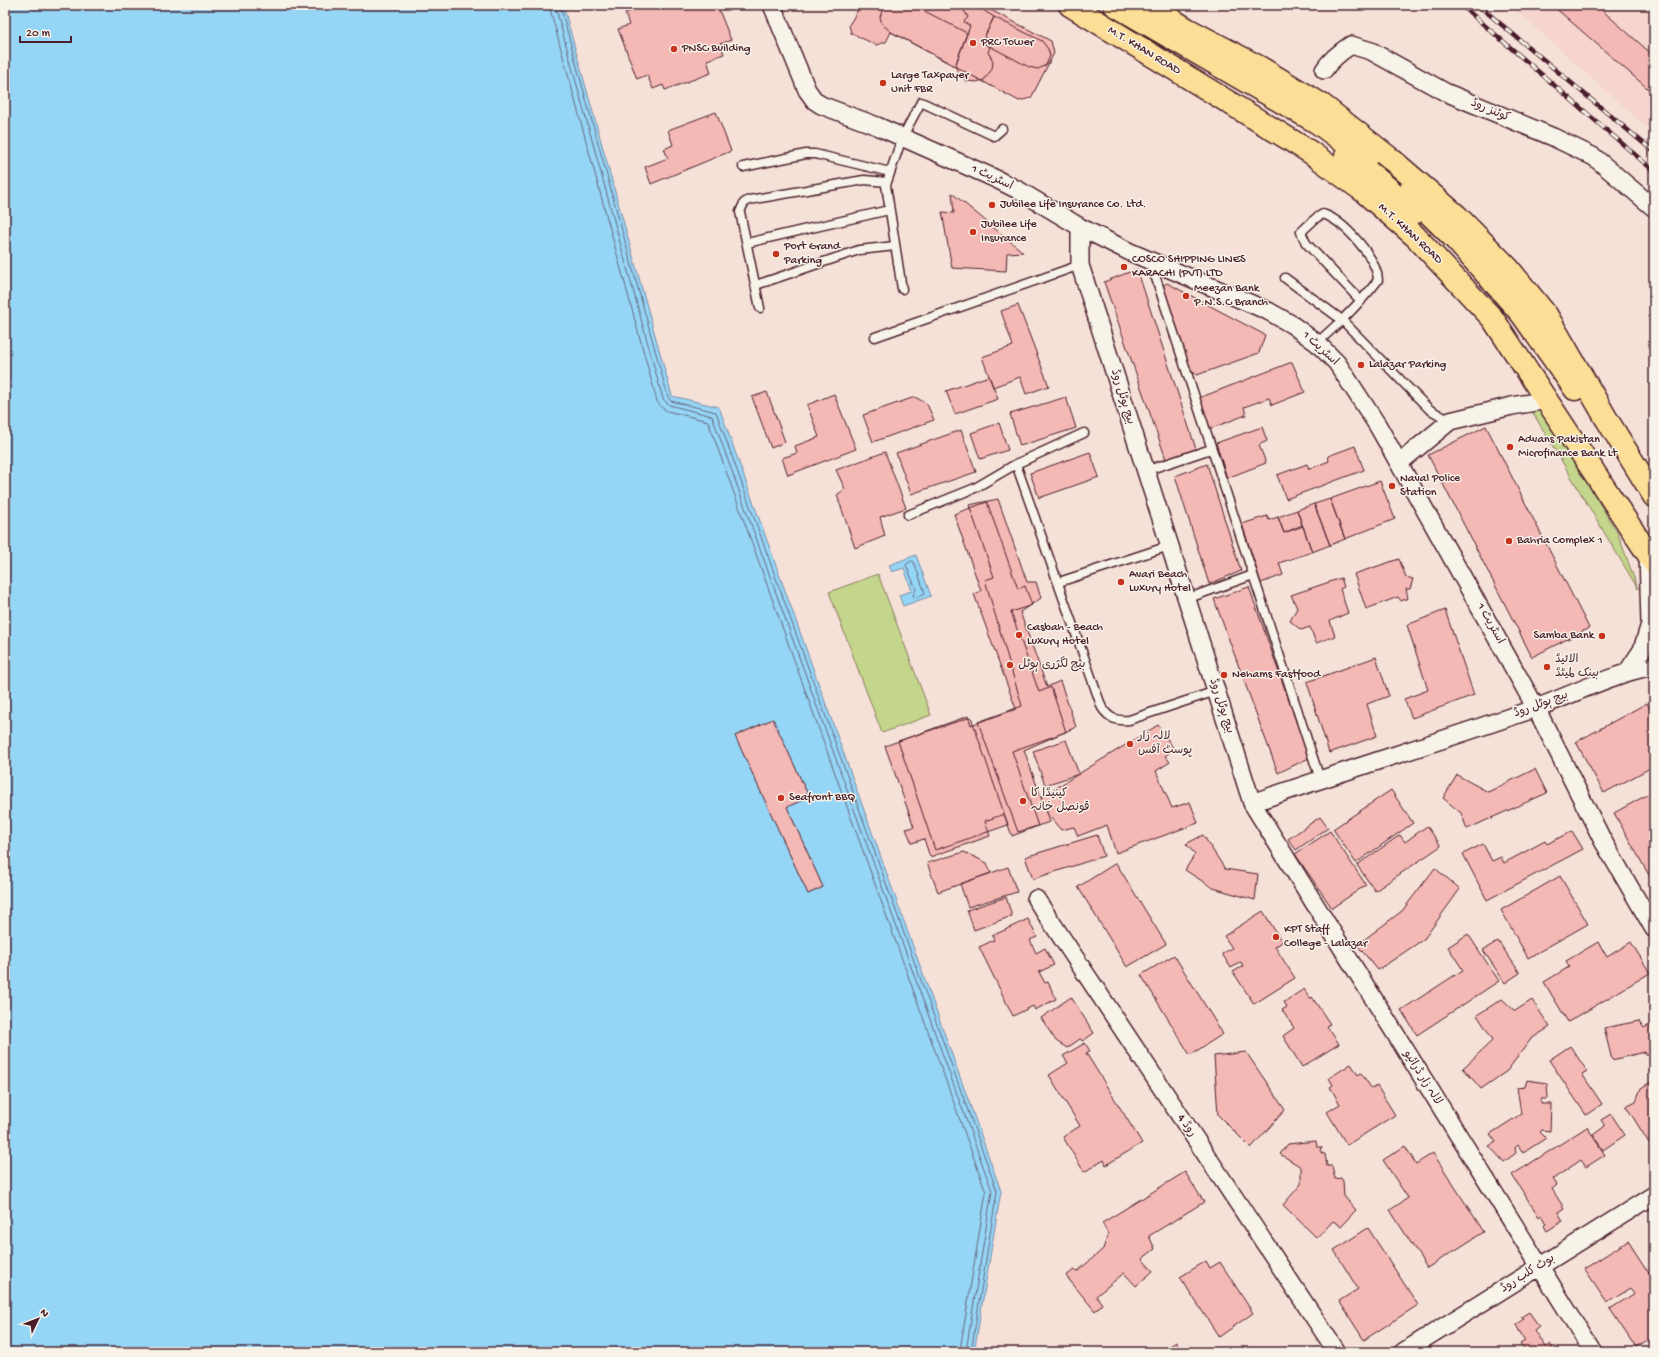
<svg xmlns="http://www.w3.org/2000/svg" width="1659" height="1357" font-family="'Gochi Hand','Playpen Sans Arabic',sans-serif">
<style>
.built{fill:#f5d5ce}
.green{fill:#c4d68b;stroke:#877a5b}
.water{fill:#95d5f6;stroke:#778ca5}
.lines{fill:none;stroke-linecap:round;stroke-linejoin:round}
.shore{stroke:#68687c;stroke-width:1}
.building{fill:#f4b8b5;stroke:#4a1f2b}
.service-casing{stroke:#4a1f2b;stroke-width:11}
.minor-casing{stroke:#4a1f2b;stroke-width:20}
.trunk-casing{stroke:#4a1f2b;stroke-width:25}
.service{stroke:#f7f3e8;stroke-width:8}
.minor{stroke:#f7f3e8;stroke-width:17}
.trunk{stroke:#fcde96;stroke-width:22}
.rail-casing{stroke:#4a1f2b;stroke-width:4.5}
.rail{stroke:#f7f3e8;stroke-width:3;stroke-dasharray:9;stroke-linecap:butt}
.poi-dot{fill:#c8321e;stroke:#f7f3e8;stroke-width:1.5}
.labels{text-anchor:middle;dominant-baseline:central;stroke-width:3;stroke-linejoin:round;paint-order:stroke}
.poi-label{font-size:12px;fill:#4a1f2b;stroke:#f7f3e8;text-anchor:start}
.street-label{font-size:12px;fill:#4a1f2b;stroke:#f7f3e8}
</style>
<rect width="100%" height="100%" fill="#f6e1d9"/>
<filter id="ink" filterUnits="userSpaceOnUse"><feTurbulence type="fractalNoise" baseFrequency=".025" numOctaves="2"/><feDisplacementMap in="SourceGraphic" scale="8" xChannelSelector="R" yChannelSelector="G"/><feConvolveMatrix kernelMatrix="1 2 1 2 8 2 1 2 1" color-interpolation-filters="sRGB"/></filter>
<g filter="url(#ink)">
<!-- built -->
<path class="built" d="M 1510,5 L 1654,5 L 1654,134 Z"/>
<!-- green -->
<path class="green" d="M 1530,408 L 1545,413 L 1618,534 L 1638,589 Z
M 878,574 L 931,715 L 882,733 L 829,592 Z"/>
<!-- water -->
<path class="water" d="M 5,5 L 563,5 L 672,396 L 719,407 L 1001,1191 L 975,1347 L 978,1352 L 5,1352 Z
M 916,555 L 931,596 L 903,606 L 899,595 L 912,591 L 904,568 L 892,572 L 889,565 Z"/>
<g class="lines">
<!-- shore -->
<path class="shore" d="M 549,5 L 657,401 L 661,407 L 667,411 L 708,421 L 986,1192 L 961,1344 L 961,1352
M 555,5 L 663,399 L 669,405 L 712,416 L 992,1191 L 967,1345 L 968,1352
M 560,5 L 668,397 L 671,401 L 716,412 L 997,1191 L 972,1346 L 973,1352
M 912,561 L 914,562 L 925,593 L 915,598 L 913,596 L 916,589 L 906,565 Z"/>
</g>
<!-- building -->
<path class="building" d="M 638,5 L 717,5 L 731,40 L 720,44 L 724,54 L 707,60 L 711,73 L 665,90 L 663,85 L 653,89 L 647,75 L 637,79 L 618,29 L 629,25 L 625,13 L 639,8 Z
M 884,5 L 913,5 L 967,33 L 955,66 L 891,32 L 882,24 L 880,17 Z
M 966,5 L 975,5 L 994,17 L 982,42 L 990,47 L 988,52 L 993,61 L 992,69 L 984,80 L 976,82 L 967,81 L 960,76 L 955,66 L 970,26 L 964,22 L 968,17 L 963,9 Z
M 981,5 L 1051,41 L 1054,53 L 1031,98 L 1019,101 L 891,32 L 886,42 L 876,45 L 851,33 L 849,25 L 861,5 Z
M 1552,5 L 1596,5 L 1654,56 L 1654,94 Z
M 994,17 L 1042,41 L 1048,49 L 1050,56 L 1046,65 L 1038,69 L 1029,67 L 982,42 Z
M 716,112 L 731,151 L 651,184 L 645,167 L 668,158 L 664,149 L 673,145 L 668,130 Z
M 952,193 L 1023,252 L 1007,253 L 1006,271 L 952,268 L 942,212 L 954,213 Z
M 1137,269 L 1196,449 L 1167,462 L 1104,282 Z
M 1167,283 L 1265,335 L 1259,353 L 1197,375 L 1190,370 L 1161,287 Z
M 1018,305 L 1049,386 L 1026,394 L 1020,377 L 993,387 L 982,357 L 1013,346 L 1001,311 Z
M 1292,362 L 1305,392 L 1272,405 L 1269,398 L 1244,407 L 1246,415 L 1209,429 L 1199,398 Z
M 989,376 L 998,399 L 955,414 L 946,391 Z
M 767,392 L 785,442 L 771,448 L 752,397 Z
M 834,394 L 856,449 L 788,475 L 782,458 L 797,453 L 795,446 L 819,437 L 807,405 Z
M 915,397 L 927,404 L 934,420 L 873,442 L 863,415 Z
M 1066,397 L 1076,428 L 1020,446 L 1010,414 Z
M 999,423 L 1008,450 L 980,459 L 971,433 Z
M 1486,426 L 1589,628 L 1532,657 L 1428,455 Z
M 1262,427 L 1267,441 L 1259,445 L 1266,463 L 1227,478 L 1216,443 Z
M 961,430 L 976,472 L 911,494 L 896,453 Z
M 1355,446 L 1364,470 L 1286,499 L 1277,475 L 1307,464 L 1309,469 L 1329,461 L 1328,456 Z
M 885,452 L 906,508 L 880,517 L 885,536 L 855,548 L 837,495 L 845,489 L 836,470 Z
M 1090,452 L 1099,477 L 1039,498 L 1030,473 Z
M 1207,464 L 1241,571 L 1209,584 L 1175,476 Z
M 1380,481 L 1395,519 L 1345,539 L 1330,499 Z
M 998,499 L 1027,582 L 1036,582 L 1041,598 L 1020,612 L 1047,687 L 1060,681 L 1076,727 L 1024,750 L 1050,822 L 1018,832 L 978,722 L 1022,706 L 985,580 L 994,577 L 969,505 Z
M 1330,499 L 1345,539 L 1330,545 L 1314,504 Z
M 987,502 L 1018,589 L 1025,586 L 1032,605 L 1011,612 L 1039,692 L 1051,687 L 1066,732 L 1012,751 L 1038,826 L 1012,836 L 1004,814 L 985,821 L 990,836 L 930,857 L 924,839 L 912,843 L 906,829 L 914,827 L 885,746 L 968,716 L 971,725 L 1016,709 L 974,594 L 981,591 L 954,514 Z
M 1314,504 L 1330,545 L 1312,552 L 1297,510 Z
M 1297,510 L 1302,525 L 1284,533 L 1278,517 Z
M 1267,516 L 1269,520 L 1278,517 L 1284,533 L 1303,526 L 1312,552 L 1279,563 L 1283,575 L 1261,583 L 1242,524 Z
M 1399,559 L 1406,577 L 1413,579 L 1410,589 L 1406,589 L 1408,598 L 1401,601 L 1398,597 L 1366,609 L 1354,574 Z
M 1341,578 L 1344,587 L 1340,589 L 1348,613 L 1330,621 L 1335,636 L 1316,643 L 1310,627 L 1301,630 L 1290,621 L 1297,608 L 1291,595 Z
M 1249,587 L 1309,758 L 1278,773 L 1214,599 Z
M 1445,610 L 1474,695 L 1412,718 L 1404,699 L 1428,690 L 1407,625 Z
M 1376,657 L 1389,696 L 1367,704 L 1377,736 L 1329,753 L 1307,682 Z
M 1647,703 L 1654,716 L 1654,766 L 1604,793 L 1576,742 Z
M 971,717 L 1008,825 L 935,850 L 898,741 Z
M 773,719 L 809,797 L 787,807 L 823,887 L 808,894 L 735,736 Z
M 1158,725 L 1174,749 L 1165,756 L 1170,762 L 1156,771 L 1172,808 L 1190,802 L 1198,823 L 1116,853 L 1107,825 L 1078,836 L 1074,827 L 1061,830 L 1048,815 L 1041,797 Z
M 1066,740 L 1079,774 L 1045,785 L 1033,751 Z
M 1535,769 L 1547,793 L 1467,829 L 1461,813 L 1443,798 L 1457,775 L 1488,792 Z
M 1391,790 L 1413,823 L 1356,863 L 1333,829 Z
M 1654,791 L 1654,875 L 1650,877 L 1614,813 Z
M 1320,817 L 1328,828 L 1296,850 L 1288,839 Z
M 1427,826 L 1441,846 L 1375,891 L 1357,865 L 1400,835 L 1405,842 Z
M 1330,831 L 1366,885 L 1332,908 L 1295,854 Z
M 1572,831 L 1583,849 L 1487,900 L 1463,854 L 1483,844 L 1492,861 L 1501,857 L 1504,863 L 1545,841 L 1547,844 Z
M 1097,835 L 1104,856 L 1033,879 L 1025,857 Z
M 1203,835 L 1225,869 L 1258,874 L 1255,900 L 1213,888 L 1185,870 L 1195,854 L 1186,844 Z
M 964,852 L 987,863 L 991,873 L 938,892 L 927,863 Z
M 1116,863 L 1166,944 L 1127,967 L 1078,887 Z
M 1008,867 L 1017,892 L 968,907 L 960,884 Z
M 1435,868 L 1460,889 L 1424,939 L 1378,970 L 1357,945 L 1402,911 Z
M 1560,876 L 1588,924 L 1528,958 L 1501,910 Z
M 1006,897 L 1012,916 L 974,930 L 967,910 Z
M 1263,911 L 1282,942 L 1275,947 L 1295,978 L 1254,1004 L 1233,972 L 1243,966 L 1241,962 L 1231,968 L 1222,954 L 1232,948 L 1224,936 Z
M 1028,919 L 1037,937 L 1030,940 L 1036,953 L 1045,948 L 1054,965 L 1039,972 L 1045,983 L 1048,982 L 1056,999 L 1035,1010 L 1033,1006 L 1013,1016 L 979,947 L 994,940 L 992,936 Z
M 1468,934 L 1499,981 L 1417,1035 L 1401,1010 L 1463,970 L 1448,947 Z
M 1498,941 L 1520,973 L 1505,983 L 1483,950 Z
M 1598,942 L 1607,957 L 1631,942 L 1650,973 L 1568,1022 L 1544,982 L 1569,967 L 1566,961 Z
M 1174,955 L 1223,1034 L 1190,1055 L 1141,975 Z
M 1304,989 L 1310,998 L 1312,997 L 1330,1024 L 1327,1026 L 1339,1044 L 1302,1067 L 1283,1036 L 1294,1028 L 1282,1010 L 1287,1007 L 1284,1002 Z
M 1071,997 L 1094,1033 L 1083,1041 L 1080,1039 L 1067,1048 L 1056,1041 L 1041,1018 Z
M 1502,999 L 1515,1011 L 1532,1000 L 1550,1027 L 1531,1039 L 1507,1071 L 1481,1089 L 1463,1068 L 1493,1040 L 1477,1015 Z
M 1639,1021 L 1644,1028 L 1649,1025 L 1654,1034 L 1654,1051 L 1646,1055 L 1644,1052 L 1612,1060 L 1604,1028 Z
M 1085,1043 L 1090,1051 L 1086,1053 L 1142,1143 L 1106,1165 L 1104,1160 L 1084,1172 L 1063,1137 L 1080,1126 L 1049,1075 L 1068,1063 L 1063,1056 Z
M 1570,1046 L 1587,1071 L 1582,1074 L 1602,1104 L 1586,1115 L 1549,1060 Z
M 1246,1052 L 1285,1110 L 1251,1148 L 1218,1115 L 1214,1056 Z
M 1351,1064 L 1358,1075 L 1361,1073 L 1372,1089 L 1377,1086 L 1395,1115 L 1347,1145 L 1327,1112 L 1340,1104 L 1330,1087 L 1333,1085 L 1329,1078 Z
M 1527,1080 L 1547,1083 L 1548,1099 L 1541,1099 L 1541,1104 L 1551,1104 L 1550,1131 L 1542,1130 L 1540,1132 L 1546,1138 L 1523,1153 L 1518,1145 L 1515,1148 L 1516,1153 L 1504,1162 L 1489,1146 L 1496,1142 L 1490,1134 L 1521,1114 L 1517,1088 L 1525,1087 Z
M 1654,1080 L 1654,1151 L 1626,1106 L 1636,1101 L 1641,1088 Z
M 1611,1114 L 1625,1135 L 1603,1150 L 1593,1135 L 1605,1126 L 1601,1120 Z
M 1587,1127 L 1605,1155 L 1586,1167 L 1581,1160 L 1553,1179 L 1557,1185 L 1552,1189 L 1564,1208 L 1558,1212 L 1563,1221 L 1547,1231 L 1544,1226 L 1547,1224 L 1542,1215 L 1539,1217 L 1512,1175 Z
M 1316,1141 L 1317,1147 L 1322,1147 L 1321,1153 L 1325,1154 L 1327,1166 L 1332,1166 L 1335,1179 L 1341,1178 L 1343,1181 L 1344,1196 L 1356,1210 L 1341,1226 L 1333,1221 L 1317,1238 L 1283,1205 L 1301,1184 L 1301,1167 L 1280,1154 L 1288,1144 Z
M 1405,1146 L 1416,1164 L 1433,1153 L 1484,1232 L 1427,1268 L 1390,1210 L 1408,1198 L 1383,1160 Z
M 1185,1172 L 1204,1202 L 1149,1236 L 1155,1249 L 1142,1259 L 1153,1271 L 1136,1286 L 1124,1273 L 1096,1296 L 1102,1304 L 1095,1311 L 1066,1276 L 1074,1270 L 1078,1271 L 1103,1249 L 1108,1234 L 1102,1223 Z
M 1368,1228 L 1418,1305 L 1364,1340 L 1339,1301 L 1358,1289 L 1334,1250 Z
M 1628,1241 L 1654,1281 L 1654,1337 L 1636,1348 L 1610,1309 L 1635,1293 L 1631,1288 L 1607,1303 L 1584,1269 Z
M 1206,1261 L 1210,1268 L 1220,1262 L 1253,1313 L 1219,1337 L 1180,1277 Z
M 1529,1312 L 1539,1326 L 1534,1330 L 1545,1347 L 1550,1344 L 1555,1352 L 1525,1352 L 1520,1344 L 1525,1341 L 1516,1325 L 1523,1319 L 1521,1317 Z
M 1176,1342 L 1182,1352 L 1161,1352 Z"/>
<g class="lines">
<!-- service casing -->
<g class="service-casing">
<path id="service" d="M 743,167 L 806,154 L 815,154 L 890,172
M 747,243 L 889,210
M 1151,263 L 1320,779
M 1285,278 L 1342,320 L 1317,343
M 756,285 L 859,250 L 895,246
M 902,289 L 886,185 L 902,138 L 921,102 L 994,136 L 1002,129
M 1361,301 L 1306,243 L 1301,232 L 1316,218 L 1323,214 C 1344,221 1377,258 1378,280 C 1367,295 1355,307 1342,320 L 1429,409 L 1450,421
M 760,308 L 740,212 L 744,203 L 749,200 L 864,180 L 887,182
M 875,337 L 1080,265
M 1016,464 L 1084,433
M 1145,471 L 1211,449
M 908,515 L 975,488 L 1016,464 L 1102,708 C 1110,719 1116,721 1129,720 L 1216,691
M 1059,582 L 1169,546
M 1186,599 L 1253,575"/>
</g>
<!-- minor casing -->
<g class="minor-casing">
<path id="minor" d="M 772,5 L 807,90 L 815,101 L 821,105 L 877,126 L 994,178 L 1020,191 L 1080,227 L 1130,252 L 1268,311 L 1291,324 L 1317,343 L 1337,363 L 1378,426 L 1536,708 L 1603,841 L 1654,929
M 1324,70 C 1331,59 1340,52 1351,45 L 1371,51 L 1445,92 L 1553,137 L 1594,157 L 1654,208
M 1080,227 L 1080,265 L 1252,803 L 1593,1352
M 1399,463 L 1450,421 L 1512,406 L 1547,400
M 1628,671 L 1642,650 L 1650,624 L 1648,553
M 1252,803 C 1346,770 1442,741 1536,708 C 1574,694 1610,675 1649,667 L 1654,670
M 1036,899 L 1337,1352
M 1403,1352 L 1654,1195"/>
</g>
<!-- trunk casing -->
<g class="trunk-casing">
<path id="trunk" d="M 1070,5 L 1310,152 L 1362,190 L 1415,236 L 1493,319 L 1654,563
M 1115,5 L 1318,123 L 1366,158
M 1148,5 L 1187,29 L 1259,67 L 1322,105 L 1392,160 L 1457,216 L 1508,268 L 1547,316 L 1606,418 L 1654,496
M 1346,156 L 1371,174 L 1416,212
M 1408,193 L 1455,239 L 1521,313 L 1575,389"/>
</g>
<!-- service -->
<use href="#service" class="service"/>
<!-- minor -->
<use href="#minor" class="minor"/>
<!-- trunk -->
<use href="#trunk" class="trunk"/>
<!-- rail casing -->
<g class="rail-casing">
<path id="rail" d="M 1461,5 L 1654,171
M 1478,5 L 1654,152"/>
</g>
<!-- rail -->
<use href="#rail" class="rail"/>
</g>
</g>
<!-- markers -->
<g class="poi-dot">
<circle cx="973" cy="43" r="4"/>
<circle cx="674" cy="49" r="4"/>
<circle cx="883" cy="83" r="4"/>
<circle cx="992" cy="205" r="4"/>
<circle cx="973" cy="232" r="4"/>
<circle cx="776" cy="254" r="4"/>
<circle cx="1124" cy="267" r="4"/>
<circle cx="1186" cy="296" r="4"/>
<circle cx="1361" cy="365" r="4"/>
<circle cx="1510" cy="447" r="4"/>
<circle cx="1392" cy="486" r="4"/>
<circle cx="1509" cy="541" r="4"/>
<circle cx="1121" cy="582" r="4"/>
<circle cx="1019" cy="635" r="4"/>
<circle cx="1602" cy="636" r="4"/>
<circle cx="1010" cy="665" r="4"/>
<circle cx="1547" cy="667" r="4"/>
<circle cx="1224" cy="675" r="4"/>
<circle cx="1130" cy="744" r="4"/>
<circle cx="781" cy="798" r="4"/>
<circle cx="1023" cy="801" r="4"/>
<circle cx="1276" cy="937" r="4"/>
</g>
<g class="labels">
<!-- poi labels -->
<g class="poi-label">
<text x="981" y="43">PRC Tower</text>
<text x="682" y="49">PNSC Building</text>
<text x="891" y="76">Large Taxpayer<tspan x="891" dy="14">Unit FBR</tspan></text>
<text x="1000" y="205">Jubilee Life Insurance Co. Ltd.</text>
<text x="981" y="225">Jubilee Life<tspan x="981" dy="14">Insurance</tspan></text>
<text x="784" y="247">Port Grand<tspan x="784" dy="14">Parking</tspan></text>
<text x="1132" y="260">COSCO SHIPPING LINES<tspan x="1132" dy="14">KARACHI (PVT) LTD</tspan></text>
<text x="1194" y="289">Meezan Bank<tspan x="1194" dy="14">P.N.S.C Branch</tspan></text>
<text x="1369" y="365">Lalazar Parking</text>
<text x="1518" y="440">Advans Pakistan<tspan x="1518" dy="14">Microfinance Bank Lt</tspan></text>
<text x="1400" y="479">Naval Police<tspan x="1400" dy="14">Station</tspan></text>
<text x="1517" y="541">Bahria Complex 1</text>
<text x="1129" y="575">Avari Beach<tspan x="1129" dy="14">Luxury Hotel</tspan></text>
<text x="1027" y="628">Casbah - Beach<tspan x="1027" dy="14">Luxury Hotel</tspan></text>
<text x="1594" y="636" text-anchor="end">Samba Bank</text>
<text x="1555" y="660">الائیڈ<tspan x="1555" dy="14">بینک لمیٹڈ</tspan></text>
<text x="1018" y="665">بیچ لگژری ہوٹل</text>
<text x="1232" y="675">Nehams Fastfood</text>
<text x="1138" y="737">لالہ زار<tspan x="1138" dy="14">پوسٹ آفس</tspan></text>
<text x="1031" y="794">کینیڈا کا<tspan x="1031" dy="14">قونصل خانہ</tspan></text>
<text x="789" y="798">Seafront BBQ</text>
<text x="1284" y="930">KPT Staff<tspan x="1284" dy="14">College - Lalazar</tspan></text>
</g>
<!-- street labels -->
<g class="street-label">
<text transform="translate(1144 51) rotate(31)">M.T. KHAN ROAD</text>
<text transform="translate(1490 111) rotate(23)">کوئنز روڈ</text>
<text transform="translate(992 178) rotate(25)">اسٹریٹ 1</text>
<text transform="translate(1410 234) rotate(43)">M.T. KHAN ROAD</text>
<text transform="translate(1320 349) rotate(43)">اسٹریٹ 1</text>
<text transform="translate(1122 397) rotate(73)">بیچ ہوٹل روڈ</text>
<text transform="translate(1490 624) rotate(61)">اسٹریٹ 1</text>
<text transform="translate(1541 705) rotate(-20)">بیچ ہوٹل روڈ</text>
<text transform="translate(1221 706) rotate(72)">بیچ ہوٹل روڈ</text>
<text transform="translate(1422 1078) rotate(58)">لالہ زار ڈرائیو</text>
<text transform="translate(1186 1126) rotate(56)">روڈ 4</text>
<text transform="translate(1528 1274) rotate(-32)">بوٹ کلب روڈ</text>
</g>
</g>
<!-- margin -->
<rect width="1659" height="1357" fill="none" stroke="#f7f3e8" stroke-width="20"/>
<rect x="10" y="10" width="1639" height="1337" fill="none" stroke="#4a1f2b" stroke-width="1.5" filter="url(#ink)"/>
<!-- north arrow -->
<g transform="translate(38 1319) rotate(47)" stroke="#f7f3e8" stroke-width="3" paint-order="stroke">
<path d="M0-3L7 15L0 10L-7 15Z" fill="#4a1f2b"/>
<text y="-6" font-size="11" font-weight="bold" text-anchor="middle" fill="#4a1f2b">N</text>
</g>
<!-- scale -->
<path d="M20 36v6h51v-6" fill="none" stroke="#4a1f2b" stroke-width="2"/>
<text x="26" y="36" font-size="12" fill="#4a1f2b" stroke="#f7f3e8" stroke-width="3" paint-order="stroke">20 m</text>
</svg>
